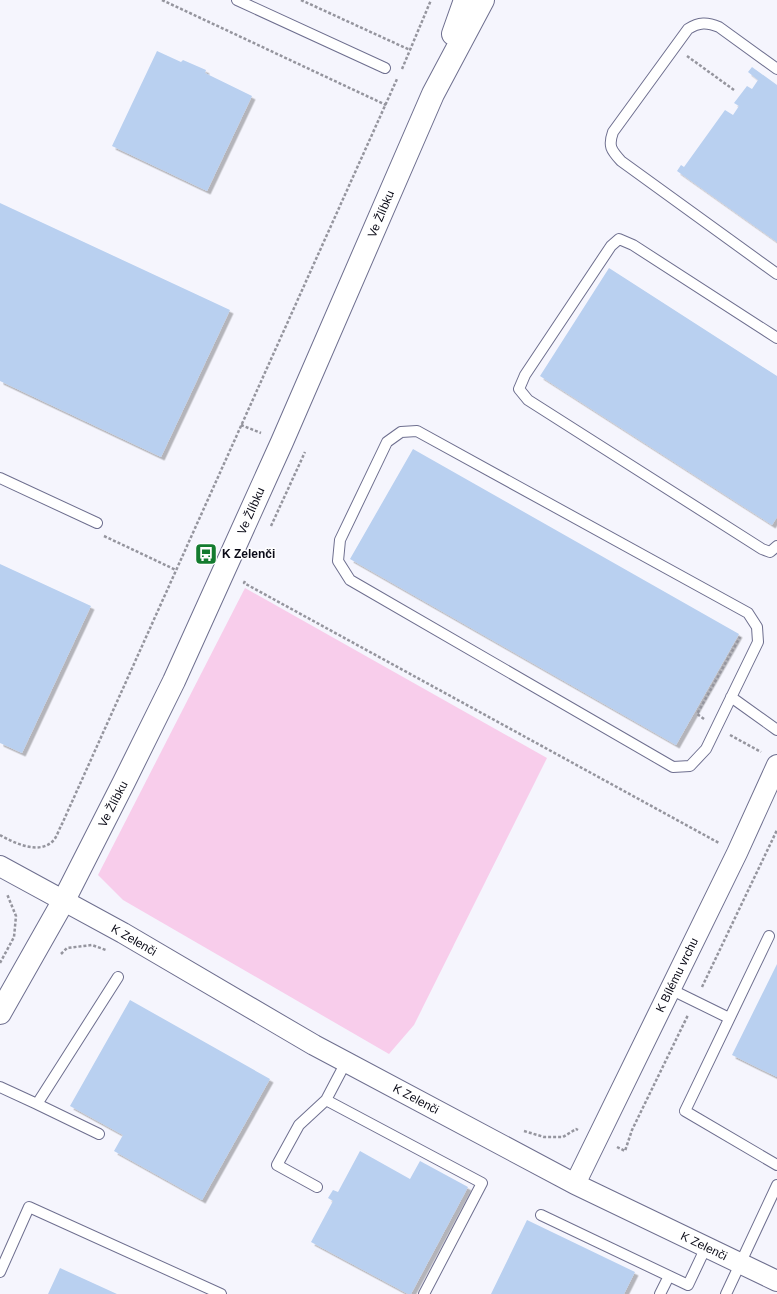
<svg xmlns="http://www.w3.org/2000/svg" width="777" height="1294" font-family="Helvetica,sans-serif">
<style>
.green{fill:#f8cdeb}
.building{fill:#b9d0f0;filter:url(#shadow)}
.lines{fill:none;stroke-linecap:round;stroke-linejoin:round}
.service-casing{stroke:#6e6f8f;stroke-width:12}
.minor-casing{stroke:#6e6f8f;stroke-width:22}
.tertiary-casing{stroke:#6e6f8f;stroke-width:24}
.path{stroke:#95959e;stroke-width:2.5;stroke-dasharray:3 2;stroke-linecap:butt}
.service{stroke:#fff;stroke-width:10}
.minor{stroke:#fff;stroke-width:20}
.tertiary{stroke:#fff;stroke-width:22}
.labels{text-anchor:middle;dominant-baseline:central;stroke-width:3;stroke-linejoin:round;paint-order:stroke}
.street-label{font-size:12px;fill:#0b0b17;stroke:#fff}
.poi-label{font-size:12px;font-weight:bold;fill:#0b0b17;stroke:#fff;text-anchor:start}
</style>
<defs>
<filter id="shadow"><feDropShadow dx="3.5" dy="3.5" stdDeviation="0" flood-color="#0004"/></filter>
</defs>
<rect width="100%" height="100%" fill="#f5f5fd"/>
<!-- green -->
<path class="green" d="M 245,588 L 547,758 L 414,1025 L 389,1054 L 123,900 L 98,875 Z"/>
<!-- building -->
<path class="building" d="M 157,51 L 181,62 L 183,60 L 206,70 L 205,73 L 252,96 L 207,191 L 112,146 Z
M 752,67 L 777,85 L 777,242 L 677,171 L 681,165 L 684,167 L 725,110 L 733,115 L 739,106 L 734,103 L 747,86 L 752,89 L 758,80 L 748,72 Z
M 0,203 L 230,310 L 161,457 L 0,381 Z
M 609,268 L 777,376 L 777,517 L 772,525 L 540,376 Z
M 413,449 L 739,634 L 676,745 L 350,559 Z
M 0,564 L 91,606 L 22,753 L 0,743 Z
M 777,964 L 777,1077 L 732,1055 Z
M 130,1000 L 270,1079 L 202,1200 L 114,1151 L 123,1135 L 70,1106 Z
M 360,1151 L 410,1179 L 420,1161 L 468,1187 L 411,1294 L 408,1294 L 311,1242 L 333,1201 L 328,1198 L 333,1190 L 338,1192 Z
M 527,1220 L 635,1272 L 624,1294 L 491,1294 Z
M 60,1268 L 117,1294 L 48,1294 Z"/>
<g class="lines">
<!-- service casing -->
<g class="service-casing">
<path id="service" d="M 237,0 L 385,68
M 777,69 L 719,27 C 707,22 699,22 688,29 L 613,132 C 608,146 611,150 621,161 L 777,274
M 777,338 L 633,245 L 619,239 L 611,246 L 525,375 L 519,389 L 528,400 L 762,549 L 770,552 L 777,546
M 417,431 L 748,613 L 757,627 L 758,642 L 706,749 L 690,766 L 673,767 L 350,580 L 338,561 L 340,540 L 387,442 L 401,432 Z
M 0,478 L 97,523
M 731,697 L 777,730
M 769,936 L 685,1111 L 777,1165
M 670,989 L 729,1018
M 346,1062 L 326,1100 L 482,1183 L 424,1294
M 0,1087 L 37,1104 L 118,977
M 37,1104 L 99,1134
M 317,1187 L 277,1165 L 299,1125 L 326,1100
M 541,1215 L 688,1285 L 706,1247
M 0,1272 L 29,1207 L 221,1294
M 660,1294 L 669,1276
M 726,1294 L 777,1185"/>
</g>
<!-- minor casing -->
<g class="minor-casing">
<path id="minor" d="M 0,866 L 123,933 L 314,1045 L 346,1062 L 575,1184 L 777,1281
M 575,1184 L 737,853 L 777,765"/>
</g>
<!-- tertiary casing -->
<g class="tertiary-casing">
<path id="tertiary" d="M 453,34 L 465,0
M 0,1013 L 64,900 L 124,782 L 174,681 L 282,442 L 433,94 L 483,0"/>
</g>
<!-- path -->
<path class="path" d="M 162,0 L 386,105
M 301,0 L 410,50
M 687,56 L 734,90
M 402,69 L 431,0
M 241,425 L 261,433
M 271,526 L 305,452
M 104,536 L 176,570
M 245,581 L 244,583 L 719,843
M 704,719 L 697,714 L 740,637
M 730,735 L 761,752
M 0,835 C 14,843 39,855 53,841 C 57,837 59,829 62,824 L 397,79
M 61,954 L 67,948 L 92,945 L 106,950
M 0,963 L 14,937 L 16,916 L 7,894
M 702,987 L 777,830
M 524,1131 L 544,1137 L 563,1137 L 576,1129 L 578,1130
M 617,1147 L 625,1151 L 632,1130 L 688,1015"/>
<!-- service -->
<use href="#service" class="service"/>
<!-- minor -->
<use href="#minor" class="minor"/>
<!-- tertiary -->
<use href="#tertiary" class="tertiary"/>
</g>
<!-- icons -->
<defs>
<g id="bus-square" transform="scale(1.15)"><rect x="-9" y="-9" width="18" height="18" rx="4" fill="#137b2f" stroke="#fff"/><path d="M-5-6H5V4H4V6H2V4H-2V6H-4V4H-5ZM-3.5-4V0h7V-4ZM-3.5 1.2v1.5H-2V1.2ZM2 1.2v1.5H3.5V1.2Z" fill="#fff"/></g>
</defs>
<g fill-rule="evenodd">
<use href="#bus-square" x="206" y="554"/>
</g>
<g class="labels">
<!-- street labels -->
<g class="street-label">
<text transform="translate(381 214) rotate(-67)">Ve Žlíbku</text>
<text transform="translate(251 511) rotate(-66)">Ve Žlíbku</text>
<text transform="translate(113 804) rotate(-63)">Ve Žlíbku</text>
<text transform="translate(134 940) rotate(30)">K Zelenči</text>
<text transform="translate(677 975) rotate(-64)">K Bílému vrchu</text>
<text transform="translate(416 1099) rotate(28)">K Zelenči</text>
<text transform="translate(704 1246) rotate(26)">K Zelenči</text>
</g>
<!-- poi labels -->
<g class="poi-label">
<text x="222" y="554">K Zelenči</text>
</g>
</g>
</svg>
